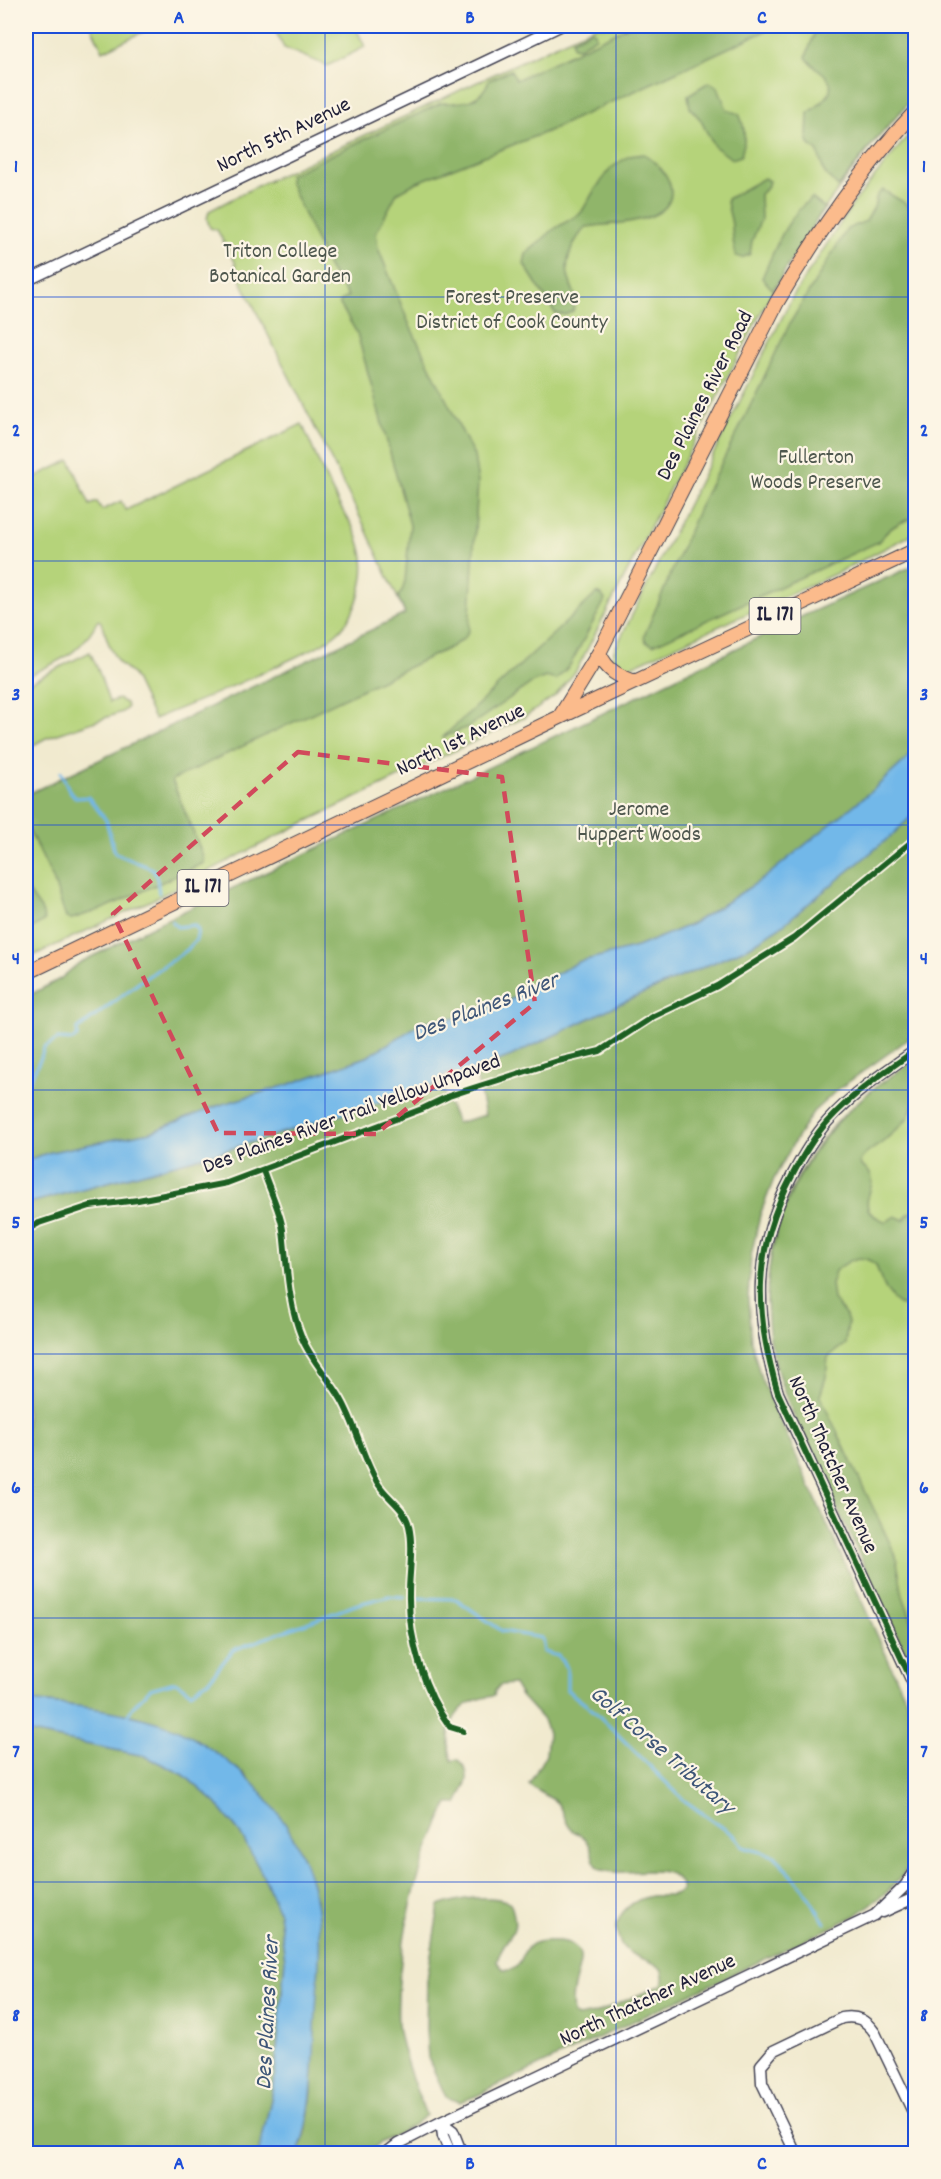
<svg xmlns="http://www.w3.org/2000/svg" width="941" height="2179" font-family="Dekko,sans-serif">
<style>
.green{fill:#b5d37a;stroke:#6c7a5a;stroke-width:1.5}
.forest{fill:#90b56a;stroke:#596c52;stroke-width:1.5}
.water{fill:#72b8e9;stroke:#4a6d92;stroke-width:1.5}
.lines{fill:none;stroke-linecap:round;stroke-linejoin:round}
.stream{stroke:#72b8e9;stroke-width:3}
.minor-casing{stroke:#414051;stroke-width:13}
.major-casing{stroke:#414051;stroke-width:16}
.minor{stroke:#fff;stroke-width:10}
.major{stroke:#fbbb8c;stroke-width:14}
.cycleway-casing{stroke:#fcf5e5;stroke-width:10}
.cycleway{stroke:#1b5e20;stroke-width:6}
.marked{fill:none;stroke:#d1495b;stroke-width:4.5;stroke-dasharray:12 8;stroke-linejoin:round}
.grid{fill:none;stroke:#1d4ed8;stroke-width:1.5;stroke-opacity:0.55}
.labels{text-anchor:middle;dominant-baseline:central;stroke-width:4.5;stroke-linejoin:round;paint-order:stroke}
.shield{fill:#fcf5e5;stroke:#63616e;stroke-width:1.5}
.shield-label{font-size:21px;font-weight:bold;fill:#22223b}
.street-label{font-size:22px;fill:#22223b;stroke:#fcf5e5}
.park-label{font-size:22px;fill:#4e574e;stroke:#fcf5e5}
.water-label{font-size:24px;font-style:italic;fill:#3e5678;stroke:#fcf5e5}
.neatline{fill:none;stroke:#1d4ed8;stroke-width:2}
.grid-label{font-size:20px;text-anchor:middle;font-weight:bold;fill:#1d4ed8}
</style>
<rect width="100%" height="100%" fill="#fcf5e5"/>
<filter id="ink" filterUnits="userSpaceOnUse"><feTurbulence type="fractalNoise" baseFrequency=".0167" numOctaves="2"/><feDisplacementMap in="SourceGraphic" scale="12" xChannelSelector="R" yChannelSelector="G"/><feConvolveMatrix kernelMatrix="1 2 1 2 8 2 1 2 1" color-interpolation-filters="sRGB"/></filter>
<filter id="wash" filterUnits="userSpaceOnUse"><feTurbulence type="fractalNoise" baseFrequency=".008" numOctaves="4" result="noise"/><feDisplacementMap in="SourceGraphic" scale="24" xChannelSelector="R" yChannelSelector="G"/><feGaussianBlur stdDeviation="1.35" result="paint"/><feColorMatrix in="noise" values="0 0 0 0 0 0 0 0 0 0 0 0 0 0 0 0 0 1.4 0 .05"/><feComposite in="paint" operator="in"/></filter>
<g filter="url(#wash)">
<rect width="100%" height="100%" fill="#f1eacf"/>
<!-- green -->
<path class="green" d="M 91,26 L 155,26 L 103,51 Z
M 273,26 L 355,26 L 365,47 L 327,66 L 284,48 Z
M 596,26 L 915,26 L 915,96 C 853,163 801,237 758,318 L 576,671 L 555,696 L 523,718 L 297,826 L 152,900 L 26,959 L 26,795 L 405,614 L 364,525 L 237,273 L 235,262 L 217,230 L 210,228 L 207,219 L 209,211 L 255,187 Z
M 915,127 L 915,533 L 839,572 L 627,668 L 618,668 L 612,662 L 614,651 L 793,296 L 855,201 Z
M 302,424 C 315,453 327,485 343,511 C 351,523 358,534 361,548 C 369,574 357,615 337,633 C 321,647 299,655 281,664 C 239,684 197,702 154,719 L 133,675 L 118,662 L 111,650 L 101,622 L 98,620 C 79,656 61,659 26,677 L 26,470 L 31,479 L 70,460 L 90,505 L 97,502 L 102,510 L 121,501 L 126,510 Z
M 90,652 L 99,672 L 109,702 L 118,699 L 126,703 L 127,708 L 122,712 L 46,738 L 26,749 L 26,684 Z
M 915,1060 L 915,1674 L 767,1302 C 768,1281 769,1259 774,1238 C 786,1187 819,1134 860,1100 C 877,1085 897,1073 915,1060 Z"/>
<!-- forest -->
<path class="forest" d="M 629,26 L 776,26 L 546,132 L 415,183 L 397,193 L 376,233 L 378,248 L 410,326 L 474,456 L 478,482 L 469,629 L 465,638 L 451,647 L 172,780 L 203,856 L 204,863 L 105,908 L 72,919 L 66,918 L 53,879 L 26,824 L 26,795 L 405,614 L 398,597 L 402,591 L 405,581 L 410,525 L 357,333 L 339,303 L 348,296 L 329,269 L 290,184 L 289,175 L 441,103 C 463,103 481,103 489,80 L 511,70 L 516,80 Z
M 817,26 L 907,26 L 915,33 L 915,96 L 877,138 L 838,187 L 824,172 L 818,152 L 809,144 L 807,136 L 808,113 C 821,104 841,90 824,74 C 817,68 811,65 806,57 Z
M 592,30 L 595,32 L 596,37 L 578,48 L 573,47 L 572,40 Z
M 709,82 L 718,87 L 727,110 L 739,114 C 746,128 746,141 741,156 L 732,159 L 714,146 L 700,119 L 690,108 L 688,95 Z
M 644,154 C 656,162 666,171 670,185 C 680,225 610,223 586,227 C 574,240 563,261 569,279 C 574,296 578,293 573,311 L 565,315 L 555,313 L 524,264 L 526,254 L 554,229 L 581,213 L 594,191 L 611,168 L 629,156 Z
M 764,178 L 769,181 L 767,188 L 760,194 L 761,219 L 752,241 L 750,254 L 742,258 L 736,256 C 733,245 733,238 732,227 C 732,218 727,209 727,199 Z
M 883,190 L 905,203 L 915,214 L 915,518 C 898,522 889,528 878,542 L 653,645 L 646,642 L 644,636 L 702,501 L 739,429 L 790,323 L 847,229 L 866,221 L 874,207 L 877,195 Z
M 812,198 L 824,208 L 773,290 L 762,278 C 774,251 787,215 812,198 Z
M 915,565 L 915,748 L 908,758 L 875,788 L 763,879 L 692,924 L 637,947 L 578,962 L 510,1000 L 463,1018 L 433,1020 L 421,1024 L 367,1057 L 287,1085 L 220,1105 L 151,1132 L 51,1152 L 26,1160 L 26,997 L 60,979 L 79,963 L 161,922 L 591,719 L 805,615 Z
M 597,593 L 602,595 L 605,600 L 570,665 L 556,680 L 546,677 L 533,682 L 468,727 L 442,738 Z
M 915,813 L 915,1034 L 836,1091 L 813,1112 L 793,1144 L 774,1179 L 760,1215 L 751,1256 L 748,1299 L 751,1341 L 761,1378 L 915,1719 L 915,1855 L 902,1876 L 887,1892 L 855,1916 L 476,2096 L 460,2102 L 446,2097 L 428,2058 L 426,2030 L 427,1979 L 439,1906 C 460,1898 488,1894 510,1902 C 524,1940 503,1932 497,1962 L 504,1970 C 521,1972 520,1956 529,1946 C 537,1939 566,1939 574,1946 C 579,1950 581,1956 580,1962 C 576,1984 570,1990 573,2014 L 578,2017 L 594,2014 L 662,1985 C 672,1950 620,1970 617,1930 C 616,1912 635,1899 651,1896 C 663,1895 672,1899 682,1891 C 679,1856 623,1880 601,1869 C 590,1863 594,1849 587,1841 C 584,1835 577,1834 572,1830 C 564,1823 564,1810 556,1802 C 547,1795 537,1792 529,1784 L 546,1754 L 548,1733 L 543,1720 L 521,1696 L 514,1684 L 500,1685 L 495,1691 L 494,1696 C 456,1700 442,1726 452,1761 L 457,1759 C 475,1773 465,1787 457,1804 L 448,1804 C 420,1859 404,1919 399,1981 C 398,1997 396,2016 399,2032 C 405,2062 414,2086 426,2115 L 410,2127 L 380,2143 L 367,2153 L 298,2153 L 306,2133 L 312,2092 L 316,1899 L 300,1850 L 246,1775 L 196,1739 L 70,1705 L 26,1701 L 26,1204 L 220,1152 L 440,1083 L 457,1123 L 485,1115 L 475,1070 L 511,1056 L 615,1006 L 749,947 L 780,927 L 891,836 Z
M 26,888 L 41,909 L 45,920 L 26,932 Z
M 915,1060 C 915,1081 919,1102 906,1120 C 901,1127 892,1133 885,1140 C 877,1148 867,1150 860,1161 L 861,1166 C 885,1179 861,1194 869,1211 C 872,1216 881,1219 886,1222 L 895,1216 L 904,1220 L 908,1214 L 915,1211 L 915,1305 C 893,1314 881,1281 876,1265 C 861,1252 849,1260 835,1271 L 831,1284 L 833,1299 L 846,1316 L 848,1323 L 845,1344 L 828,1357 L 826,1377 L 820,1396 L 896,1556 L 903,1596 L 911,1618 L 912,1636 L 915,1640 L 915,1674 C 888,1615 860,1556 832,1497 C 810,1449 783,1402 772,1350 C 754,1257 789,1166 857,1103 C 874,1086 896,1073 915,1060 Z
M 26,1732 L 145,1756 L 184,1775 L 216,1803 L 240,1833 L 266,1881 L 279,1913 L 285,1960 L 274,2086 L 259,2153 L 26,2154 Z"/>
<!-- water -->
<path class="water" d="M 915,748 L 915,813 L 891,836 L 780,927 L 749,947 L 615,1006 L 511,1056 L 458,1076 L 453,1072 L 442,1077 L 439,1080 L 440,1083 L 220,1152 L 26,1204 L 26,1160 L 51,1152 L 151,1132 L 220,1105 L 287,1085 L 367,1057 L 420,1024 L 433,1020 L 463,1018 L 510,1000 L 578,962 L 637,947 L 692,924 L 763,879 L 875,788 L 908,758 Z
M 26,1701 C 71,1705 116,1709 159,1723 C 178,1728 196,1739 212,1750 C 264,1785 302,1835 315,1897 C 323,1934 318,1974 316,2011 C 313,2059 315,2108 298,2153 L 259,2153 L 274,2086 L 285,1960 L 279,1913 L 266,1881 L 240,1833 L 216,1803 L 184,1775 L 145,1756 L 26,1732 Z"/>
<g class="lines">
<!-- stream -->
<path class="stream" d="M 61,772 L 69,790 L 76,798 L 88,797 L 106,820 L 115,853 L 153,869 L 157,879 L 159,893
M 26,1086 L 40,1060 L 44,1048 L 58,1039 L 73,1040 L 78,1036 L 77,1030 L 141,981 L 187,950 L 196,940 L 198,930 L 194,925 L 177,927 L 172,921
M 414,1598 L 456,1599 L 502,1631 L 542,1638 L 544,1652 L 558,1656 L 567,1668 L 567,1690 L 594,1711 L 685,1801 L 736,1837 L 743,1847 L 775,1856 L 803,1888 L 825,1923
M 127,1717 L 132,1708 L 150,1689 L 175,1682 L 191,1692 L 209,1680 L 233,1650 L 358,1604 L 389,1596 L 405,1597"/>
</g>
</g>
<g filter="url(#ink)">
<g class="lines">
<!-- minor casing -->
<g class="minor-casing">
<path id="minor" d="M 26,281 L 560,26
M 916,1050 C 884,1072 853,1093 827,1122 C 813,1138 802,1157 792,1176 C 752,1251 754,1313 778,1393 L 916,1690
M 883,1912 L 916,1897
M 441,2122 L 453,2131 L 462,2154
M 441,2122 L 443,2136 L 451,2154
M 385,2154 L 398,2144 L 441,2122 L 875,1915 L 905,1886 L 916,1870
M 796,2154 L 762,2083 L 761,2065 L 773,2051 L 842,2018 C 857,2015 866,2020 875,2033 L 916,2118"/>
</g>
<!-- major casing -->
<g class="major-casing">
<path id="major" d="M 599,653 C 607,671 618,676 635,682
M 561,715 L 599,653 L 777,302 C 817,234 861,169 916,111
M 26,973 L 560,717 L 916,550"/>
</g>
<!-- minor -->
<use href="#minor" class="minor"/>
<!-- major -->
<use href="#major" class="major"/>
<!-- cycleway casing -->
<g class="cycleway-casing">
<path id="cycleway" d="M 916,1050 C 884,1072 853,1093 827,1122 C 813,1138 802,1157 792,1176 C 752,1251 754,1313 778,1393 L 916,1690
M 263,1170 C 269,1189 280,1210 283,1230 C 287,1266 288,1304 302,1338 C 311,1360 329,1378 341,1399 C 356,1425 362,1456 377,1482 C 386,1498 405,1507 409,1526 C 414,1548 409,1572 409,1594 C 408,1638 424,1692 450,1727 L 463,1731
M 26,1230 L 39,1223 L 90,1206 L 138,1200 L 227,1183 L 422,1109 L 449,1096 L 470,1089 L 558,1061 L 600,1051 L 654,1016 L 717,986 L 794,938 L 916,838"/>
</g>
<!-- cycleway -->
<use href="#cycleway" class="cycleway"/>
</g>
</g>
<!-- marked area -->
<path class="marked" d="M 298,752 L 502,777 L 535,1003 L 376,1134 L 218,1133 L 113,914 Z"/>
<!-- grid -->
<path class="grid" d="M 325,26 L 325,2154M 616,26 L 616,2154M 26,297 L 916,297M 26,561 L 916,561M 26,825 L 916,825M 26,1090 L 916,1090M 26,1354 L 916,1354M 26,1618 L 916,1618M 26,1882 L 916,1882"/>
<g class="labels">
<!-- shield labels -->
<g class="shield">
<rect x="749.5" y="598" width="51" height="36" rx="4.5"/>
<rect x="177.5" y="870" width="51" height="36" rx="4.5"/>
</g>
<g class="shield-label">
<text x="775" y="616">IL 171</text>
<text x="203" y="888">IL 171</text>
</g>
<!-- street labels -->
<g class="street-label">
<text transform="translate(284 136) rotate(-26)">North 5th Avenue</text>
<text transform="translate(706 396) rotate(-63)">Des Plaines River Road</text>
<text transform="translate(461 741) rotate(-26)">North 1st Avenue</text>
<text transform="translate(352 1115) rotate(-20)">Des Plaines River Trail Yellow Unpaved</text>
<text transform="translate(832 1465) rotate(66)">North Thatcher Avenue</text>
<text transform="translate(648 2001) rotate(-25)">North Thatcher Avenue</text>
</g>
<!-- park labels -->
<g class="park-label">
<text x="280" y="252">Triton College<tspan x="280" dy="25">Botanical Garden</tspan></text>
<text x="512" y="298">Forest Preserve<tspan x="512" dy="25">District of Cook County</tspan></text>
<text x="816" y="458">Fullerton<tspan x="816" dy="25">Woods Preserve</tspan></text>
<text x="639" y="810">Jerome<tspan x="639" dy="25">Huppert Woods</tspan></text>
</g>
<!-- water labels -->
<g class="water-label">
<text transform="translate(486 1008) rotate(-21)">Des Plaines River</text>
<text transform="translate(661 1751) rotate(41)">Golf Corse Tributary</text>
<text transform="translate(269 2013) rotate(-87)">Des Plaines River</text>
</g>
</g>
<!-- margin -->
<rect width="941" height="2179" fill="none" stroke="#fcf5e5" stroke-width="66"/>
<rect x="33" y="33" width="875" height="2113" class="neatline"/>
<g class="grid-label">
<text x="179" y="23">A</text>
<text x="470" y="23">B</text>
<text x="762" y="23">C</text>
<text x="16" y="172">1</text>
<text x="924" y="172">1</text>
<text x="16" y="436">2</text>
<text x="924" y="436">2</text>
<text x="16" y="700">3</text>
<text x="924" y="700">3</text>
<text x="16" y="964">4</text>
<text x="924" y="964">4</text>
<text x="16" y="1228">5</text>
<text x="924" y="1228">5</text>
<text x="16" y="1493">6</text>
<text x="924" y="1493">6</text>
<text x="16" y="1757">7</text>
<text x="924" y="1757">7</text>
<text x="16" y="2021">8</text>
<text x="924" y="2021">8</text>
<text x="179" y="2169">A</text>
<text x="470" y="2169">B</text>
<text x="762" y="2169">C</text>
</g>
</svg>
